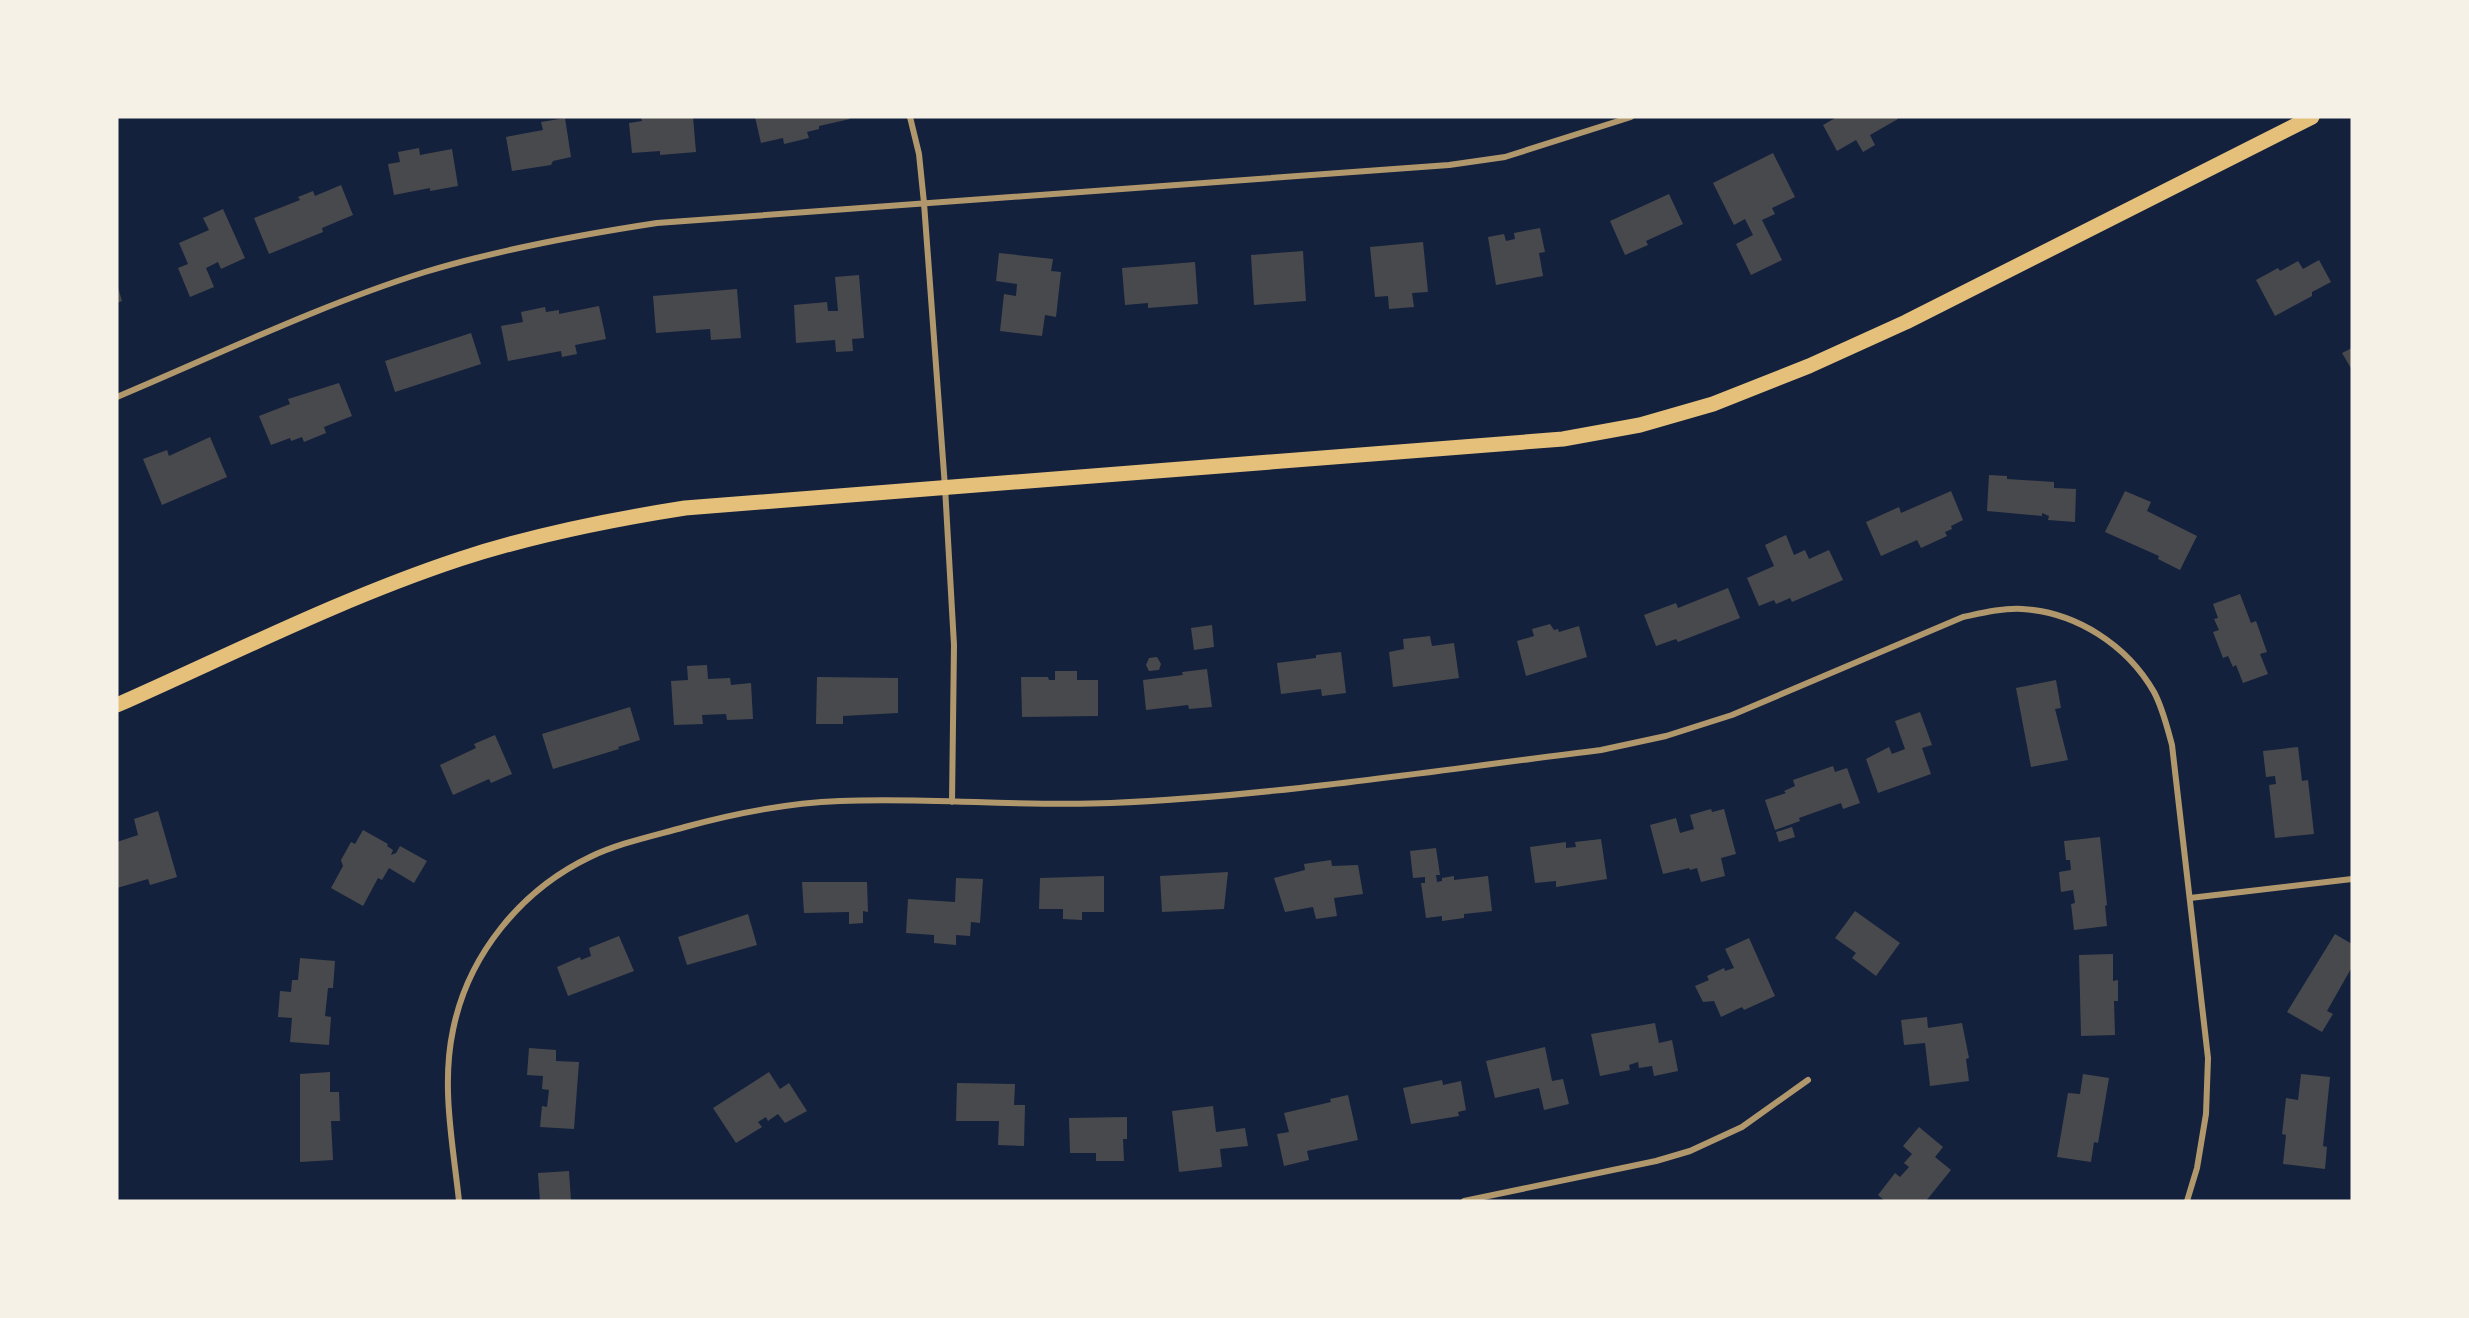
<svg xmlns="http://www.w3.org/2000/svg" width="2469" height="1318" font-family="'Nunito Sans',sans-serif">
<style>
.building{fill:#48494c}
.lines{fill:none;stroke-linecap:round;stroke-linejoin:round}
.minor{stroke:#b1986c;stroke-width:6}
.primary{stroke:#e5c07b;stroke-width:15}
</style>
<rect width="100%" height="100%" fill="#14213d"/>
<!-- building -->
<path class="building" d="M 641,117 L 693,117 L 696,152 L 660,155 L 660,151 L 632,153 L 629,123 L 642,121 Z
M 755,117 L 849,117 L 850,119 L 819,126 L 819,129 L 807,132 L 809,138 L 784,144 L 783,138 L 761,143 Z
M 1837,117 L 1897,117 L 1898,119 L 1870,135 L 1875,145 L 1863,152 L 1856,140 L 1837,151 L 1823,125 Z
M 565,118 L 571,157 L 553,161 L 551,165 L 512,171 L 506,137 L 543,130 L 541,122 Z
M 419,148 L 420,155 L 452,149 L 458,186 L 430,191 L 430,188 L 394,195 L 388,164 L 400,162 L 398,152 Z
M 1773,153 L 1795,197 L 1772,208 L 1775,214 L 1762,220 L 1782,260 L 1751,275 L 1736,244 L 1753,235 L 1745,219 L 1734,225 L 1713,183 Z
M 341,185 L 353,215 L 322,228 L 323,232 L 269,254 L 254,218 L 300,200 L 298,197 L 313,191 L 315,196 Z
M 1669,194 L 1683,224 L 1646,241 L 1648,245 L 1625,255 L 1610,221 Z
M 223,209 L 245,258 L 221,269 L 218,262 L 206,268 L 214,287 L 190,297 L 178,268 L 188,264 L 179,243 L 209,230 L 203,218 Z
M 1540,228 L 1545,252 L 1539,253 L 1543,276 L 1496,285 L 1488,237 L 1504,234 L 1506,241 L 1515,239 L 1514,233 Z
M 1423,242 L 1428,292 L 1412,293 L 1414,307 L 1389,309 L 1388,296 L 1375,297 L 1370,247 Z
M 1303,251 L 1306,301 L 1254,305 L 1251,255 Z
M 999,253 L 1053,259 L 1051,271 L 1061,272 L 1056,317 L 1045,315 L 1042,336 L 1000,331 L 1004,294 L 1016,296 L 1017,284 L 996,281 Z
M 2319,260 L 2331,282 L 2312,292 L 2312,296 L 2275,316 L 2256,280 L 2278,268 L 2280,271 L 2298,261 L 2303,269 Z
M 1195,262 L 1198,304 L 1148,308 L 1148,303 L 1125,305 L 1122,268 Z
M 859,275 L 864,338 L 852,339 L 853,351 L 836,352 L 835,340 L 796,343 L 794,305 L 827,302 L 828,311 L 838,311 L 835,277 Z
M 117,284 L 122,301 L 117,303 Z
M 737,289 L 741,338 L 711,340 L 710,329 L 656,333 L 653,296 Z
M 599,306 L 606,339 L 575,345 L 577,354 L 562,357 L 561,351 L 508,361 L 501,326 L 523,322 L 521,312 L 545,307 L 546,312 L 559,310 L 559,314 Z
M 471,333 L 481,364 L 395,392 L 385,361 Z
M 2352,348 L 2352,370 L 2342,353 Z
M 339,383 L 352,416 L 324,427 L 326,433 L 304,442 L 302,437 L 291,441 L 290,438 L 271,445 L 259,416 L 290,404 L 288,399 Z
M 210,437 L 227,477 L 162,505 L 143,459 L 167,450 L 169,456 Z
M 1989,475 L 2007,476 L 2007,479 L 2054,482 L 2054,488 L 2076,489 L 2075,522 L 2048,520 L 2049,516 L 2042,513 L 2042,516 L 1987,511 Z
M 1951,491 L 1963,520 L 1951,526 L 1952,529 L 1945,532 L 1947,536 L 1921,548 L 1917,540 L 1881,556 L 1866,522 L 1899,507 L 1901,513 Z
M 2125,491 L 2151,502 L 2147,511 L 2197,536 L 2180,570 L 2158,559 L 2159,556 L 2105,532 Z
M 1786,535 L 1794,555 L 1805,550 L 1809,559 L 1829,550 L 1843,580 L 1792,602 L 1790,598 L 1776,604 L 1774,600 L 1759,606 L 1747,578 L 1774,566 L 1765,545 Z
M 1728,588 L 1740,618 L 1678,642 L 1676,639 L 1656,646 L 1644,615 L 1676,603 L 1678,608 Z
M 2240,594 L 2251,623 L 2256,621 L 2267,652 L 2260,654 L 2268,674 L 2243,683 L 2236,665 L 2233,667 L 2228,656 L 2223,658 L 2213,632 L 2219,630 L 2214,619 L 2218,618 L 2213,604 Z
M 1550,624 L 1554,630 L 1558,629 L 1559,632 L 1579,626 L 1587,657 L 1526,676 L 1517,641 L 1534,636 L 1532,629 Z
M 1212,625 L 1214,647 L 1194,650 L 1191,628 Z
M 1430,636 L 1432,646 L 1454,643 L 1459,678 L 1393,687 L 1389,652 L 1404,649 L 1403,639 Z
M 1341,652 L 1346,693 L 1322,696 L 1321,689 L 1281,694 L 1277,663 L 1316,658 L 1316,655 Z
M 1157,657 L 1161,664 L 1159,670 L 1149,671 L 1146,665 L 1149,658 Z
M 707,665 L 708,679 L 730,678 L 731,685 L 751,683 L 753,719 L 727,720 L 726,714 L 702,715 L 703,724 L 674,725 L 671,681 L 688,680 L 687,666 Z
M 1207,669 L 1212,707 L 1189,709 L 1188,705 L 1146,710 L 1143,680 L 1183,675 L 1182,672 Z
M 1055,671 L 1077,671 L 1077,680 L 1098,680 L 1098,716 L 1022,717 L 1021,677 L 1048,677 L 1049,680 L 1055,680 Z
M 817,677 L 898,678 L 898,713 L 843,716 L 843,724 L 816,724 Z
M 2056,680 L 2061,708 L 2055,709 L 2068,760 L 2031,767 L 2016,688 Z
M 630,707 L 640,740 L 618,747 L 619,749 L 553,769 L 542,734 Z
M 1920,712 L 1932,745 L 1922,748 L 1931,774 L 1878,793 L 1866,759 L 1889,747 L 1892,754 L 1905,749 L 1895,721 Z
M 495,735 L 512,774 L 491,783 L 489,779 L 453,795 L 440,765 L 476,748 L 474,744 Z
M 2298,747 L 2302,781 L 2308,780 L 2314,834 L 2275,838 L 2269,785 L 2276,784 L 2275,776 L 2266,777 L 2263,751 Z
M 1833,766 L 1835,772 L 1847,768 L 1860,803 L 1843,809 L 1841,803 L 1799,818 L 1800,821 L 1775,830 L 1765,800 L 1786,793 L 1784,791 L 1795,786 L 1793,780 Z
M 1711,809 L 1712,812 L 1724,809 L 1736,854 L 1721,858 L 1725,876 L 1701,882 L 1697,868 L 1690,870 L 1689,868 L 1663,874 L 1650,825 L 1676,818 L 1680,833 L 1694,829 L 1690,815 Z
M 158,811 L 177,877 L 150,885 L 148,879 L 117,888 L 117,842 L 138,835 L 134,819 Z
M 1792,827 L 1795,837 L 1779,842 L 1776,832 Z
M 363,830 L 388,844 L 387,846 L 393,850 L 391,855 L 396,853 L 400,846 L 427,861 L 414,883 L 389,868 L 382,880 L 378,878 L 363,906 L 331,888 L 343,866 L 341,860 L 351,842 L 355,844 Z
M 2100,837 L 2107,905 L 2105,906 L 2107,926 L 2074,930 L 2071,904 L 2075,903 L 2073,890 L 2061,892 L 2059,872 L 2071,870 L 2070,860 L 2066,860 L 2064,841 Z
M 1601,839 L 1607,879 L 1556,887 L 1556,881 L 1535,883 L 1530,847 L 1566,842 L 1566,848 L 1576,847 L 1575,842 Z
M 1436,848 L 1440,875 L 1436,875 L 1437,882 L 1442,881 L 1442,878 L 1454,876 L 1454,880 L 1488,876 L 1492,911 L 1464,914 L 1464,918 L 1442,921 L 1442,916 L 1426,918 L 1421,883 L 1425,883 L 1425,877 L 1413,878 L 1410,851 Z
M 1331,860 L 1332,866 L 1358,865 L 1363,894 L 1334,898 L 1337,916 L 1316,919 L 1313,907 L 1285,912 L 1274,878 L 1305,870 L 1304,864 Z
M 1228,872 L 1224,909 L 1162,912 L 1160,876 Z
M 1104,876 L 1104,912 L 1082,912 L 1082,920 L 1063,919 L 1063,909 L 1039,909 L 1040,878 Z
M 956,878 L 983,879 L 980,923 L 971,922 L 970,936 L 956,935 L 956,945 L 934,943 L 934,935 L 906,933 L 908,899 L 955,902 Z
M 802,882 L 867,882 L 868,912 L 863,911 L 863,923 L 849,924 L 849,912 L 804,913 Z
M 1855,911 L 1900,943 L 1876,976 L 1852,958 L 1856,953 L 1835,938 Z
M 748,914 L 757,945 L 687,965 L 678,937 Z
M 2335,934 L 2352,944 L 2352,967 L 2327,1011 L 2333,1014 L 2322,1032 L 2287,1012 Z
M 619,936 L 634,971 L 568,996 L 557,967 L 580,957 L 581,960 L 591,956 L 589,948 Z
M 1749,938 L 1775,996 L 1744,1010 L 1742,1007 L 1721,1017 L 1714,1001 L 1703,1002 L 1695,986 L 1709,980 L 1707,976 L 1724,968 L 1725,971 L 1734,968 L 1725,949 Z
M 2113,954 L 2113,981 L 2118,980 L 2118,1001 L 2114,1001 L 2115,1035 L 2081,1036 L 2079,955 Z
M 300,958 L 335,961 L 333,988 L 328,988 L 325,1016 L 331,1017 L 329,1045 L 290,1042 L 292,1018 L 278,1017 L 280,991 L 291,992 L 292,980 L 298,980 Z
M 1927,1017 L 1928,1028 L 1962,1023 L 1969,1058 L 1966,1059 L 1969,1081 L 1930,1086 L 1925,1043 L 1904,1045 L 1901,1020 Z
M 1655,1023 L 1659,1043 L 1672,1040 L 1678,1071 L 1654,1076 L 1652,1066 L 1639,1068 L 1638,1062 L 1629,1065 L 1630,1070 L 1600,1076 L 1591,1034 Z
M 1545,1047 L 1552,1081 L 1563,1079 L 1569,1104 L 1544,1110 L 1539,1088 L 1495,1098 L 1486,1061 Z
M 529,1048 L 556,1050 L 556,1061 L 579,1062 L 574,1129 L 540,1127 L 542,1106 L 547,1107 L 549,1090 L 542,1089 L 543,1076 L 527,1075 Z
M 330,1072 L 330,1092 L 339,1092 L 340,1121 L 331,1121 L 333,1160 L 300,1162 L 300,1074 Z
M 769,1072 L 780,1089 L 789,1083 L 807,1111 L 785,1123 L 778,1114 L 768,1121 L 766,1117 L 758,1122 L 762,1127 L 736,1143 L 713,1108 Z
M 2083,1074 L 2109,1078 L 2098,1143 L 2094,1142 L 2091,1162 L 2057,1157 L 2068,1093 L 2080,1094 Z
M 2301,1074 L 2330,1077 L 2323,1146 L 2327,1147 L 2325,1169 L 2283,1164 L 2286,1135 L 2282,1134 L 2286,1098 L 2298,1100 Z
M 1442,1080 L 1443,1085 L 1461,1081 L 1466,1110 L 1458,1112 L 1459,1116 L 1411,1124 L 1403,1088 Z
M 957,1083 L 1015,1084 L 1014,1105 L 1025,1105 L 1024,1146 L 998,1145 L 999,1121 L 956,1121 Z
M 1348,1095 L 1358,1140 L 1307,1151 L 1309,1160 L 1284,1166 L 1277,1134 L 1289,1132 L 1284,1113 L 1331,1102 L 1330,1099 Z
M 1213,1106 L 1216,1132 L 1245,1128 L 1248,1146 L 1220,1149 L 1222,1167 L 1179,1172 L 1172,1111 Z
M 1127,1117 L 1127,1139 L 1123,1139 L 1124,1161 L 1096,1161 L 1096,1153 L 1070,1153 L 1069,1118 Z
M 1919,1127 L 1943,1147 L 1935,1157 L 1951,1170 L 1926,1201 L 1885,1201 L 1878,1195 L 1895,1173 L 1900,1177 L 1909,1167 L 1904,1163 L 1912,1154 L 1903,1146 Z
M 569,1171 L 571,1201 L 540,1201 L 538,1173 Z"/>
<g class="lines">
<!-- minor -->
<path class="minor" d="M 910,117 L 919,154 L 924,203 L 945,487 L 954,645 L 952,802
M 117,397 C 219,354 320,305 425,272 C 501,249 578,235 657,223 L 1449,165 L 1505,157 L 1631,117
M 2190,898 L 2352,879
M 459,1201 C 453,1145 441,1086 453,1030 C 468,955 521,890 590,857 C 619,843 653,836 685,827 C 736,813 787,803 840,801 C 930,797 1021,807 1111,803 C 1275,796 1439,770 1601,750 L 1666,736 L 1732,715 L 1963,617 C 1982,613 2002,608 2022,609 C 2076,612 2127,645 2154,692 C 2163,709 2167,727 2172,745 L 2208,1058 L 2206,1114 L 2197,1168 L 2187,1201
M 1464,1201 L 1656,1161 L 1690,1151 L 1742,1127 L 1808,1080"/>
<!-- primary -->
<path class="primary" d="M 117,705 C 230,655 342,598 460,559 C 533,535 608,520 685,508 L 1563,439 L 1640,425 L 1713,404 L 1809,366 L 1906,322 L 2312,117"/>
</g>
<!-- border -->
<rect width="2469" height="1318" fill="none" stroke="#f6f1e7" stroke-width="237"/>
</svg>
